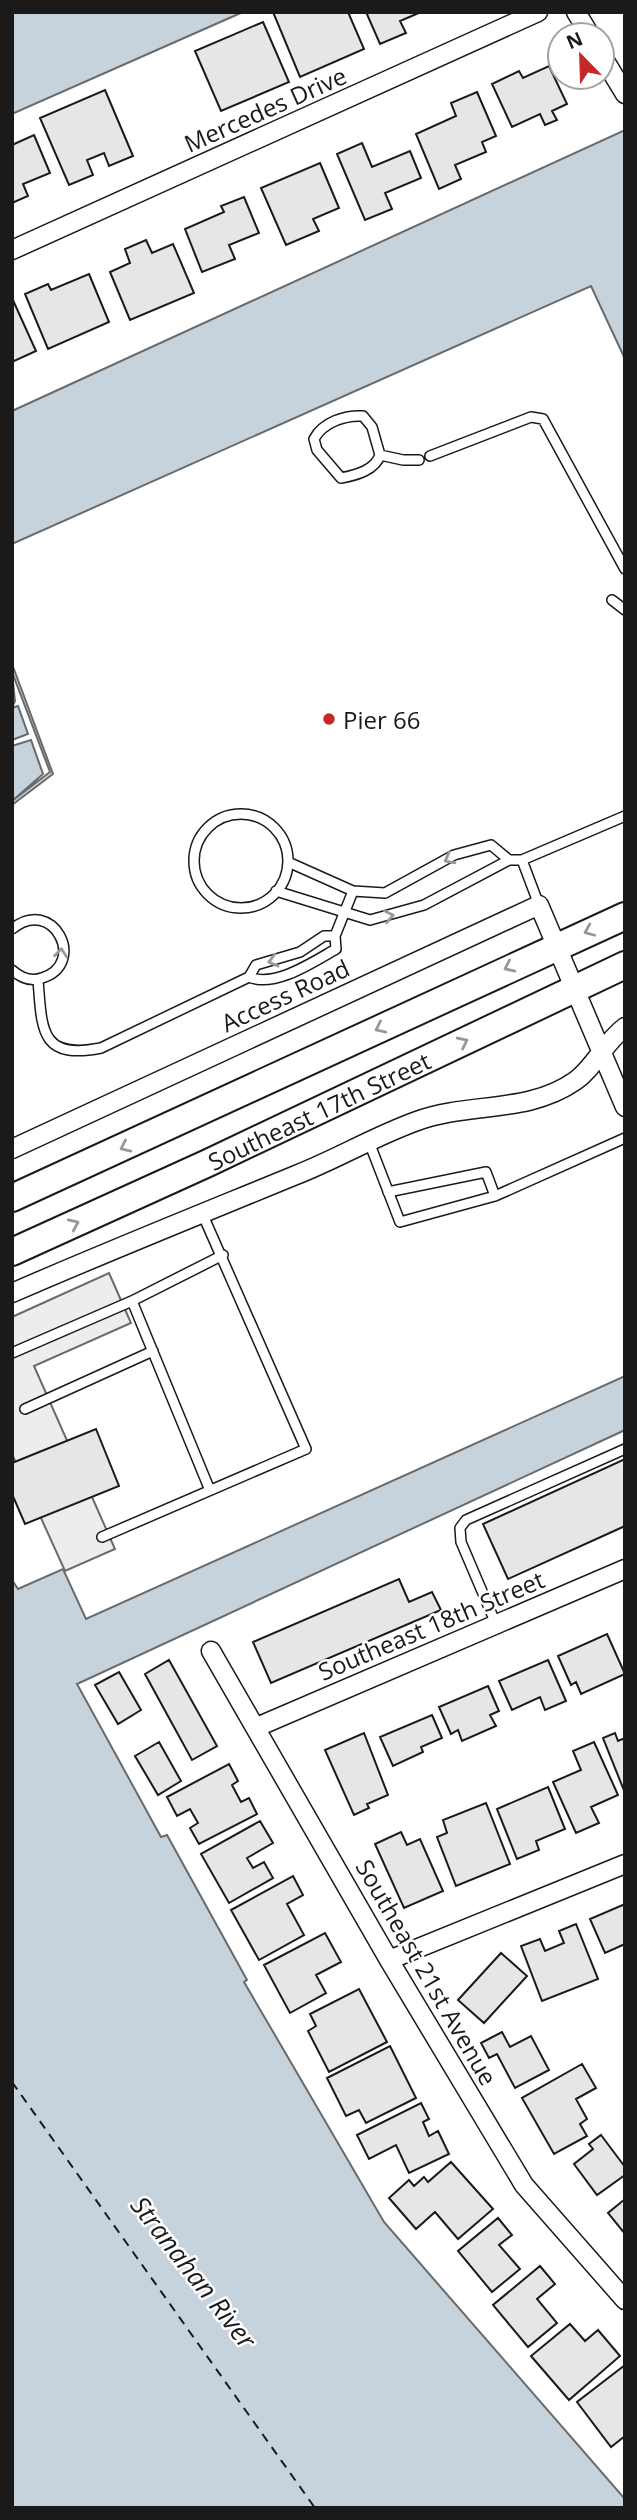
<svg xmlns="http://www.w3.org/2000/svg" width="637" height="2520" font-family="'Open Sans',sans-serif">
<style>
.parking{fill:#ededed;stroke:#6a6a6a;stroke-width:2}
.water{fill:#c6d2dc;stroke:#6a6a6a;stroke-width:2}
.pier{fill:#fff;stroke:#6a6a6a;stroke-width:2}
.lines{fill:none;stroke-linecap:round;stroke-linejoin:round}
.ferry{stroke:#1a1a1a;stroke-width:2;stroke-dasharray:9 7;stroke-linecap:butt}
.building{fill:#e6e6e6;stroke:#1a1a1a;stroke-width:2}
.lane-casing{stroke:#1a1a1a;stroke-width:12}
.street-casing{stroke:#1a1a1a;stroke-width:21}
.primary-casing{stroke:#1a1a1a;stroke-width:30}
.lane{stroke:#fff;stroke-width:9}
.street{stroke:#fff;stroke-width:18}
.primary{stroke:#fff;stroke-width:26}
.oneway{stroke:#989898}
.poi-dot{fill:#c62828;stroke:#fff;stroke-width:2.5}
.labels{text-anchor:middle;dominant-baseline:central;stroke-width:5;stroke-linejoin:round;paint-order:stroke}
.street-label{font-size:24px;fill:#1a1a1a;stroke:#fff}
.poi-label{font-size:24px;fill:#1a1a1a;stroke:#fff;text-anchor:start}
.water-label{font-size:26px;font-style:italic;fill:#1a1a1a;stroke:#fff}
</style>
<rect width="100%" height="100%" fill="#fff"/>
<!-- parking -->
<path class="parking" d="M 109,1273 L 131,1323 L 34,1366 L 115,1549 L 65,1571 L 12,1454 L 12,1317 Z"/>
<!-- water -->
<path class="water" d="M 12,12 L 243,12 L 12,114 Z
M 625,130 L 625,359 L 591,286 L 12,544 L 12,411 Z
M 12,664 L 53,774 L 12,805 Z
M 625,1376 L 625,1430 L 77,1684 L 161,1837 L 167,1835 L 247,1980 L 244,1982 L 384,2222 L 625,2499 L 625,2508 L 12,2508 L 12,1580 L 18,1589 L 63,1569 L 86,1619 Z"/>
<!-- pier -->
<path class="pier" d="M 12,672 L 50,772 L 12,801 L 43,774 L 31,740 L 12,746 L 12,740 L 28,734 L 18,706 L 12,708 L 15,701 Z"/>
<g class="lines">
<!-- ferry -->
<path class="ferry" d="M 12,2082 L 315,2508"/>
</g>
<!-- building -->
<path class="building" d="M 273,12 L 348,12 L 364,49 L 300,77 Z
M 366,12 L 421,12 L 400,21 L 406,33 L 380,44 Z
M 263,22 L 289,82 L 221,111 L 195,51 Z
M 549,66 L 567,104 L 552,111 L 557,120 L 545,125 L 540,114 L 512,127 L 492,84 L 519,71 L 523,78 Z
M 105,90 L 133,156 L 109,166 L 104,153 L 87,160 L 93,175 L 69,185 L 40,118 Z
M 477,92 L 496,136 L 482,142 L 486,152 L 455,165 L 461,179 L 439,189 L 416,134 L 456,116 L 451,103 Z
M 34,135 L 50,173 L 23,184 L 28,196 L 12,203 L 12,145 Z
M 362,143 L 372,167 L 410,151 L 421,178 L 385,193 L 392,209 L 365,220 L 337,154 Z
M 320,163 L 339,208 L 313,219 L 319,231 L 286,245 L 261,188 Z
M 244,197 L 259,233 L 229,245 L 235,259 L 202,272 L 185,229 L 224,212 L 221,206 Z
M 146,240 L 152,253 L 173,244 L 194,293 L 130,320 L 110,272 L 130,263 L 125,249 Z
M 89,274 L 109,322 L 48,349 L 25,294 L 48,284 L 51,290 Z
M 12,298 L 36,351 L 12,362 Z
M 96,1429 L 119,1486 L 25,1524 L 12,1494 L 12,1463 Z
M 625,1459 L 625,1526 L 508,1579 L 483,1524 Z
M 399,1579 L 409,1602 L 432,1592 L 441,1610 L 271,1683 L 253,1642 Z
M 607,1634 L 625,1674 L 581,1694 L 576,1682 L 571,1685 L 558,1656 Z
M 169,1660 L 217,1746 L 192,1760 L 145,1674 Z
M 548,1660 L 566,1701 L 545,1710 L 540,1697 L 512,1710 L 499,1681 Z
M 119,1672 L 141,1710 L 118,1724 L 95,1685 Z
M 488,1686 L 499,1711 L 490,1715 L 496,1726 L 462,1741 L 458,1730 L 451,1734 L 439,1707 Z
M 432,1715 L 442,1738 L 421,1747 L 423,1752 L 393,1766 L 380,1737 Z
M 364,1733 L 388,1795 L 367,1804 L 369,1808 L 354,1815 L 325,1750 Z
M 615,1733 L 618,1741 L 625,1738 L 625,1793 L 603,1738 Z
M 159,1742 L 181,1781 L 158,1795 L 135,1756 Z
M 594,1742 L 618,1795 L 591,1807 L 599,1823 L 576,1833 L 553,1782 L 581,1770 L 573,1751 Z
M 229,1764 L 238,1781 L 232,1785 L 241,1802 L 249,1798 L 257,1814 L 199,1844 L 190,1828 L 198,1823 L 190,1809 L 177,1816 L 167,1797 Z
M 548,1787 L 565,1829 L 536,1841 L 539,1850 L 517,1859 L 497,1809 Z
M 486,1803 L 510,1864 L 456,1886 L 437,1837 L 447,1833 L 443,1820 Z
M 260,1821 L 273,1843 L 247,1858 L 253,1868 L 264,1862 L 273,1878 L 229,1903 L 201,1854 Z
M 401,1832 L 407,1845 L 420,1839 L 443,1891 L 404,1908 L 375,1844 Z
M 293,1876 L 303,1895 L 287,1904 L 304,1935 L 259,1960 L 231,1910 Z
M 625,1904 L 625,1944 L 605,1953 L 590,1919 Z
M 576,1924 L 598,1979 L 542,2001 L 521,1946 L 540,1939 L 545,1951 L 564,1943 L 559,1931 Z
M 325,1933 L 341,1962 L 316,1975 L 326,1993 L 290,2013 L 264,1965 Z
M 501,1953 L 527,1976 L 484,2023 L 458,2000 Z
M 359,1989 L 387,2042 L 329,2072 L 308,2031 L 316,2026 L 310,2014 Z
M 502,2032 L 510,2047 L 531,2036 L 549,2070 L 515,2088 L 497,2054 L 489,2058 L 481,2043 Z
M 390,2046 L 416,2098 L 366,2123 L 359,2110 L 346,2116 L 327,2078 Z
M 582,2064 L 596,2088 L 576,2099 L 587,2119 L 580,2124 L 587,2136 L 554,2154 L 522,2098 Z
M 421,2103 L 429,2119 L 423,2122 L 429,2136 L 438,2131 L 449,2154 L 409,2173 L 396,2145 L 369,2159 L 357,2135 Z
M 601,2135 L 625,2167 L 625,2175 L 597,2195 L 574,2164 L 593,2149 L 589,2144 Z
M 451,2162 L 493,2209 L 458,2239 L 435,2212 L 416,2229 L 389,2198 L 409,2180 L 414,2186 L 424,2177 L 428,2182 Z
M 625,2199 L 625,2234 L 608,2213 Z
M 498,2218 L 512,2235 L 499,2245 L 520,2269 L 492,2292 L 458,2251 Z
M 540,2266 L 555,2284 L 537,2299 L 557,2323 L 528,2347 L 493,2305 Z
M 570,2324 L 585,2341 L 598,2330 L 620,2356 L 569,2400 L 531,2356 Z
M 625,2365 L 625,2436 L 611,2447 L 577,2402 Z"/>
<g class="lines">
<!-- lane casing -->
<g class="lane-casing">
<path id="lane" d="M 380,455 C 375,470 357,475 341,478 L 317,450 L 314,439 C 323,422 345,415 363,416 L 372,427 L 380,455 L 403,460 L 419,460
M 430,456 L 531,417 L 543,419 L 625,569
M 612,600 L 625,610
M194 861a47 47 0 1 1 94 0a47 47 0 1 1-94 0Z
M 522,860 L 539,905
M 288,862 L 353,891 L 385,893 L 454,855 L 491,845 L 509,860 L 522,860 L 625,816
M 276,891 L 370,920 L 424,905 L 509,860
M 12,929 C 53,895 88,964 42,978 C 31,982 21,978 12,970
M 335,936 L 324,936 L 300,952 L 256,965 L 249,977 C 275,988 313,962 336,949 L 335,936 L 353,891
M 38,980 C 42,1030 40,1060 101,1048 L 249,977
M 369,1142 L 400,1222 L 495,1196 L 625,1138
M 388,1192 L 486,1172 L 495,1196
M 132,1301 L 209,1488
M 12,1353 L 132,1301 L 223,1255
M 25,1409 L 153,1351
M 102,1537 L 306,1449 L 202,1213
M 496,1624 L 461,1542 L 460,1528 L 466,1520 L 625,1449"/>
</g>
<!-- street casing -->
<g class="street-casing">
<path id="street" d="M 576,12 L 590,35
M 602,56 L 625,94
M 12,250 L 538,12
M 12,1149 L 539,905 L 625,1107
M 12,1293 C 106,1252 201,1214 296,1175 C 337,1159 375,1136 417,1121 C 468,1102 528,1114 575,1081 C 593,1069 604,1043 625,1027
M 211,1651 L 389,1960 L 524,2185 L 625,2300
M 257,1727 L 625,1569
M 389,1960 L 625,1864"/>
</g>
<!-- primary casing -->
<g class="primary-casing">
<g id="primary">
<path d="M 12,1198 L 625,916"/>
<path id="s1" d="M 12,1252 L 208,1163 L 625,965"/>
</g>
</g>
<!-- lane -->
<use href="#lane" class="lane"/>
<!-- street -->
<use href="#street" class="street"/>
<!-- primary -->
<use href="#primary" class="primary"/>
</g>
<!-- one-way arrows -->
<defs><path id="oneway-chevron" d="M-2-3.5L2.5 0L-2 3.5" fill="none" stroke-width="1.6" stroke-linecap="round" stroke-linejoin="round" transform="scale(1.75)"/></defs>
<g class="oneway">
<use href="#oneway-chevron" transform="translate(449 859) rotate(152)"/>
<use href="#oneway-chevron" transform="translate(389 916) rotate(-11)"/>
<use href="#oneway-chevron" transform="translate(589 931) rotate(157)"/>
<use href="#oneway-chevron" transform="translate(61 953) rotate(-84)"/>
<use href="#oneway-chevron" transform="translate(273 961) rotate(165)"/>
<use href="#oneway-chevron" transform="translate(509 967) rotate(155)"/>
<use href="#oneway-chevron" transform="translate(380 1028) rotate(155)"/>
<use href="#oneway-chevron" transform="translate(463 1042) rotate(-26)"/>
<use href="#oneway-chevron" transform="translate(125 1147) rotate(155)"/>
<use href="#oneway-chevron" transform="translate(74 1224) rotate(-24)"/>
</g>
<!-- markers -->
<circle class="poi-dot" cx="329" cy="719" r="7"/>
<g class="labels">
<!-- street labels -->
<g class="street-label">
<text transform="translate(265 109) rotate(-24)">Mercedes Drive</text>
<text transform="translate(285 995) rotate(-25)">Access Road</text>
<text stroke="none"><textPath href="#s1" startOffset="338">Southeast 17th Street</textPath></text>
<text transform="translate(431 1625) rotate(-23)">Southeast 18th Street</text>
<text transform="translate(427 1972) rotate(60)">Southeast 21st Avenue</text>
</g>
<!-- poi labels -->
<g class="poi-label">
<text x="343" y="719">Pier 66</text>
</g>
<!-- water labels -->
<g class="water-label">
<text transform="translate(194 2272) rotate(52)">Stranahan River</text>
</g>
</g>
<!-- border -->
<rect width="637" height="2520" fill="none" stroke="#1a1a1a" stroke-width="28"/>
<!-- north arrow -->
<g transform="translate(581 56) rotate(337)"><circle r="33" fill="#ffffff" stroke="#a3a3a3" stroke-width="2"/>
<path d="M0-5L12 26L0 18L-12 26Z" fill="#c62828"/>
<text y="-10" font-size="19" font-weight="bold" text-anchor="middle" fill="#1a1a1a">N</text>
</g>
</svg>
